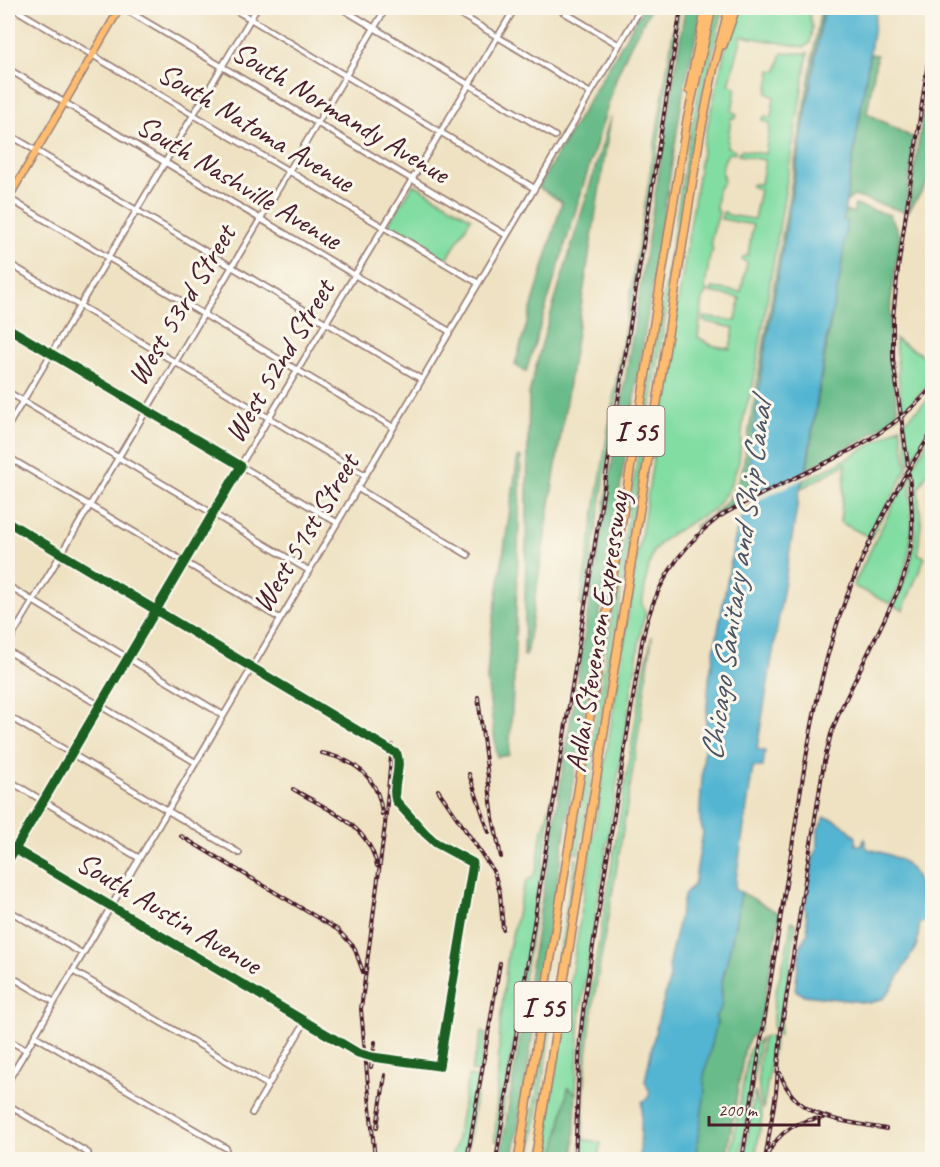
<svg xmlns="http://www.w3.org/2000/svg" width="940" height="1167" font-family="Caveat,sans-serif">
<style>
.green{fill:#82dda3;stroke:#667e67;stroke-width:1.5}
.forest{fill:#69bc89;stroke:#5a6e5a;stroke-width:1.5}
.water{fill:#53b5d1;stroke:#4e6a7e;stroke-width:1.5}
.pier{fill:#efe2c3}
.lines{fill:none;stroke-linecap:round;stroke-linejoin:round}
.minor-casing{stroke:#9c8077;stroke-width:8}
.major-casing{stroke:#9c8077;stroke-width:9}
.highway-casing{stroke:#9c8077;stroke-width:10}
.minor{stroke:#fff;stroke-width:4.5}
.major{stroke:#fdbc6f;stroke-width:6}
.highway{stroke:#fdbc6f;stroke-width:7}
.rail-casing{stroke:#4a1f2b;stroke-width:4}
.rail{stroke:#fbf7ec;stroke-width:1.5;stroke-dasharray:4.5;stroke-linecap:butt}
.cycleway-casing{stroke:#fbf7ec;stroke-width:13}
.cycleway{stroke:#1b5e20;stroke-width:9}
.labels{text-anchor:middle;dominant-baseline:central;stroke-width:6;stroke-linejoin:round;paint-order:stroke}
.shield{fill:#fbf7ec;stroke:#7f6065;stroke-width:1.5}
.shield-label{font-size:28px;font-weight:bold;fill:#4a1f2b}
.street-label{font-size:30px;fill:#4a1f2b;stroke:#fbf7ec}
.water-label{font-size:32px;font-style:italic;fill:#4d5465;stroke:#fbf7ec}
</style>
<rect width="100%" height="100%" fill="#fbf7ec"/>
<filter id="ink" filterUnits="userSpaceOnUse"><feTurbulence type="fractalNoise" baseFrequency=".0167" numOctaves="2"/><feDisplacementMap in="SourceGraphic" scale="12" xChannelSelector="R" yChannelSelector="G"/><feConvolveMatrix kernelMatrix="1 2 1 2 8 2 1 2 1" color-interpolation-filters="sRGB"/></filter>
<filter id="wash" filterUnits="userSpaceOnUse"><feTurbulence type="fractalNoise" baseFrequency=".008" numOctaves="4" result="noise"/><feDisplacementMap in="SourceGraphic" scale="24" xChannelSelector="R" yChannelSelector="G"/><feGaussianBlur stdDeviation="1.35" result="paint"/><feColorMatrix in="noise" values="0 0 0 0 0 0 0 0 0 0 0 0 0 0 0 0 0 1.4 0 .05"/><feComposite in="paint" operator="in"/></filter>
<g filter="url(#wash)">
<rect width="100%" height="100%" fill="#efe2c3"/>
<!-- green -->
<path class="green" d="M 677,8 L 680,8 L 584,604 L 580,604 Z
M 718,8 L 723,8 L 697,121 L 589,791 L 579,853 L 576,854 L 574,851 L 688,146 L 702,73 Z
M 739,8 L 808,8 L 812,27 L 810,43 L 804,47 L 742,36 L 729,85 L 736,87 L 732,112 L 737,114 L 736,118 L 731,118 L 727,147 L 735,150 L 734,154 L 729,153 C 721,162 721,171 724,181 L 718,190 L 716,209 L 719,212 C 717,225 708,237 713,250 L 710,256 L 705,287 L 707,291 L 703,298 L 698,337 L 711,345 L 730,349 L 734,328 L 703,321 L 704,317 L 736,321 L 740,298 L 710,292 L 713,288 L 741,292 L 747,262 L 742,260 L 743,257 L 748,255 L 753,225 L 721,219 L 723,212 L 725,212 L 728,215 L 754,219 L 760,190 L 751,186 L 753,184 L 761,184 L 765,160 L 738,155 L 738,153 L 741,150 L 765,154 L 770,124 L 762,120 L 765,116 L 771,117 L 774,97 L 767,93 L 771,70 L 777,71 L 782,53 L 808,53 L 753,386 L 744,415 L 739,462 L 729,489 L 714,509 L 671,534 L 662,541 L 653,552 L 648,569 L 642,605 L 646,613 L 642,626 L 580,1014 L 576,1093 L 568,1089 L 554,1159 L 542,1160 L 703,145 L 724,54 Z
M 414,184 L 471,218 L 446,261 L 387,226 Z
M 895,339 L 932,361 L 932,382 L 902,412 Z
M 932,396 L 932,429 L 909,464 L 904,422 Z
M 900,426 L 907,468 L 871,538 L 840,522 L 846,464 L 800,489 L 804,479 L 806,480 C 839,463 870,447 900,426 Z
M 932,435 L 932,465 L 918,489 L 921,523 L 918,554 L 925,557 L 903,610 L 894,606 C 918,558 919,521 910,470 Z
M 908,474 C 915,524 914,558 891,604 L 853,586 Z
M 652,636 C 642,718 628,801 614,883 C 599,968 582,1052 583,1139 L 601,1143 L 598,1159 L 581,1159 L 584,1048 L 590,997 L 643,676 Z
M 554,792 L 498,1141 L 495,1141 L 500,1025 L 508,952 L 523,890 L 526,882 L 533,876 L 537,868 L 541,837 Z
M 575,858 L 578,860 L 530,1159 L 525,1159 Z
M 791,921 L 796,924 L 779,1035 L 774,1033 C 768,993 789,960 791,921 Z
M 482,1032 L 486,1034 L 480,1072 L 471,1071 Z
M 768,1036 L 775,1037 L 763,1110 C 755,1085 759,1062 763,1037 Z
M 760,1038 L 740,1159 L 730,1159 L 749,1050 Z
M 468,1076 L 479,1078 L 466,1159 L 450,1159 L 456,1144 Z
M 755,1092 L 762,1116 L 755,1159 L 744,1159 Z"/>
<!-- forest -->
<path class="forest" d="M 643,8 L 651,8 L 630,46 L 617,76 L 526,372 L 515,365 L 562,202 L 538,187 Z
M 685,8 L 703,8 L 684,88 L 513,1159 L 500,1159 Z
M 821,8 L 824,8 L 799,150 L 749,468 L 749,497 L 695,528 L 695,526 C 722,511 731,501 742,472 Z
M 870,54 L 877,55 L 867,113 L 915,139 L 905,212 L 854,196 L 846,202 Z
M 926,93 L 932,97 L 932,176 L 908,212 Z
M 611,116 L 526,656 L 524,656 L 529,394 L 542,343 Z
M 855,205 L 890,215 L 900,236 L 891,300 L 889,341 L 898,415 L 865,439 L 807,469 C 819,386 834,304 847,221 L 843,220 L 844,211 L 853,213 Z
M 518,457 L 521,457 L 514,677 L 509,755 L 497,757 L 487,680 L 489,648 Z
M 741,892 L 780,914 L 759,1031 L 752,1035 L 745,1047 L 726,1159 L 695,1160 L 705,1090 L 704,1076 L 717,1022 L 715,1016 C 724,1008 721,995 722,985 C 722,979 725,973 726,967 C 731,942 737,917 741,892 Z
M 568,1088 L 576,1093 L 574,1159 L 554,1159 Z"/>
<!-- water -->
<path class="water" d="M 824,8 L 877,8 L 843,220 L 847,221 L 840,278 L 827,335 L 806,471 L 800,489 L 757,749 L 765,751 L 763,767 L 753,767 L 735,886 L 735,890 L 741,892 L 741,894 C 735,924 730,953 722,981 C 719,992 727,1006 715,1016 L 717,1022 L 704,1076 L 705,1090 L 695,1159 L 637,1160 L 640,1151 L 642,1102 L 647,1099 L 650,1093 L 645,1081 L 656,1028 L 670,977 L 669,962 L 685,893 L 694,885 L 703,832 L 700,821 L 700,807 L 709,679 L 736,533 L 742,516 L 753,504 L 749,497 L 749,468 L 762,369 Z
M 825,817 C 837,819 848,828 856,837 L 856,845 L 862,845 L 865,838 L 866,848 C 893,855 917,861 920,891 L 926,894 L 932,893 L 932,922 L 920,922 L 917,945 L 892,988 L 884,998 L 870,1003 L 804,995 L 795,990 L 801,944 L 808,932 L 805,905 L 813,858 L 818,844 L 818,829 Z"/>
<!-- pier -->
<path class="pier" d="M 806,471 L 808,477 L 752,503 L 750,499 Z"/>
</g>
<g filter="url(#ink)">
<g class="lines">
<!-- minor casing -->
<g class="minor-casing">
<path id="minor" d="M 13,8 L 478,283
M 123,8 L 506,235
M 232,8 L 534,188
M 341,8 L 555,136
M 450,8 L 590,93
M 557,8 L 619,45
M 8,69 L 449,331
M 8,134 L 421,379
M 8,198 L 393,427
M 8,263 L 365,475
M 8,328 L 336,522
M 8,392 L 308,570
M 8,426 L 257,8
M 8,457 L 279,618
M 357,488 L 468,555
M 8,522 L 397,754 C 402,770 391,786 396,801 L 425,833 L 436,843 L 473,863 L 439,1066 L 372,1057 L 358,1053 L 8,845
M 8,586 L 223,715
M 8,643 L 386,8
M 8,651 L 195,762
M 8,716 L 239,853
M 8,780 L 139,858
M 8,861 L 243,461 L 515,8
M 8,910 L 83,954
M 73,971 L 268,1085
M 8,975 L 54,1002
M 35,1036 L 226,1148
M 8,1040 L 26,1050
M 8,1081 L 641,8
M 8,1105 L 88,1153
M 252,1113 L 305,1022"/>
</g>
<!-- major casing -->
<g class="major-casing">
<path id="major" d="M 8,199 L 120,8"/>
</g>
<!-- highway casing -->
<g class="highway-casing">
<path id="highway" d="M 723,45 L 736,8
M 689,90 L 706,8
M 518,1160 L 687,120 L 712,8
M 535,1160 L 700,136 L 714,66 L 729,8"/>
</g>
<!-- minor -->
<use href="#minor" class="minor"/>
<!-- major -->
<use href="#major" class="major"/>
<!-- highway -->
<use href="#highway" class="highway"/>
<!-- rail casing -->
<g class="rail-casing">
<path id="rail" d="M 908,465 L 893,360 L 893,318 L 898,269 L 932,34
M 478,697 L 493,818 L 501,857
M 322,753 C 355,760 379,777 382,814
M 469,774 L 489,832
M 293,789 C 326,809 369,824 377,866
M 438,790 L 494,872 L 500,893 L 503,929
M 181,836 L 338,930 L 354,947 L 363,972
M 371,1067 L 375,1042
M 780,1073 C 796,1121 843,1120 886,1129
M 377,1127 L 385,1075
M 768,1154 C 778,1132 799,1119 823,1118
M 375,1160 L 361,1009 L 385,825 L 392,745
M 467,1160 L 500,963
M 496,1160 L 681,8
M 575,1160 L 580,1039 L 585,995 L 642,642 C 652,590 677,549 719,517 C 790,474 877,452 932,387
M 742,1160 C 756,1070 771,980 785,890 C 798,813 807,734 827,658 C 848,578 887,501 932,432
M 765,1160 L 776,1093 L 781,1031 L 824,762 L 831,734 L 839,713 L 900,587 C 916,547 913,516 909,474"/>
</g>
<!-- rail -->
<use href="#rail" class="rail"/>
<!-- cycleway casing -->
<g class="cycleway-casing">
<path id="cycleway" d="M 8,328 L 241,466 L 8,861
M 8,522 L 397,754 C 402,770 391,786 396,801 L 425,833 L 436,843 L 473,863 L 439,1066 L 372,1057 L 358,1053 L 8,845"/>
</g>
<!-- cycleway -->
<use href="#cycleway" class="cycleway"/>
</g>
</g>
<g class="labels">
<!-- shield labels -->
<g class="shield">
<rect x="607.5" y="406" width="57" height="50" rx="4.5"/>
<rect x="514.5" y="982" width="57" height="50" rx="4.5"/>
</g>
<g class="shield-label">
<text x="636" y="431">I 55</text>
<text x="543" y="1007">I 55</text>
</g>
<!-- street labels -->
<g class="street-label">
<text transform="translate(341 112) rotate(31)">South Normandy Avenue</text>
<text transform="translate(256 127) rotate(31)">South Natoma Avenue</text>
<text transform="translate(239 182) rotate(31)">South Nashville Avenue</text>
<text transform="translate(181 305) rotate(-59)">West 53rd Street</text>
<text transform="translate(279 361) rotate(-59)">West 52nd Street</text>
<text transform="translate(305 533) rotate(-59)">West 51st Street</text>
<text transform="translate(597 632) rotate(-81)">Adlai Stevenson Expressway</text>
<text transform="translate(169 913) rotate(31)">South Austin Avenue</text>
</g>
<!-- water labels -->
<g class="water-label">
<text transform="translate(736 581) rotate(-82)">Chicago Sanitary and Ship Canal</text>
</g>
</g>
<!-- margin -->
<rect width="940" height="1167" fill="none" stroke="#fbf7ec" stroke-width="30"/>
<!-- scale -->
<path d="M709 1116v9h110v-9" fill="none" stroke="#4a1f2b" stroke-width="3"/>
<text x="718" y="1116" font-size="18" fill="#4a1f2b" stroke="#fbf7ec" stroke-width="4.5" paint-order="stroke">200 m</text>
</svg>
